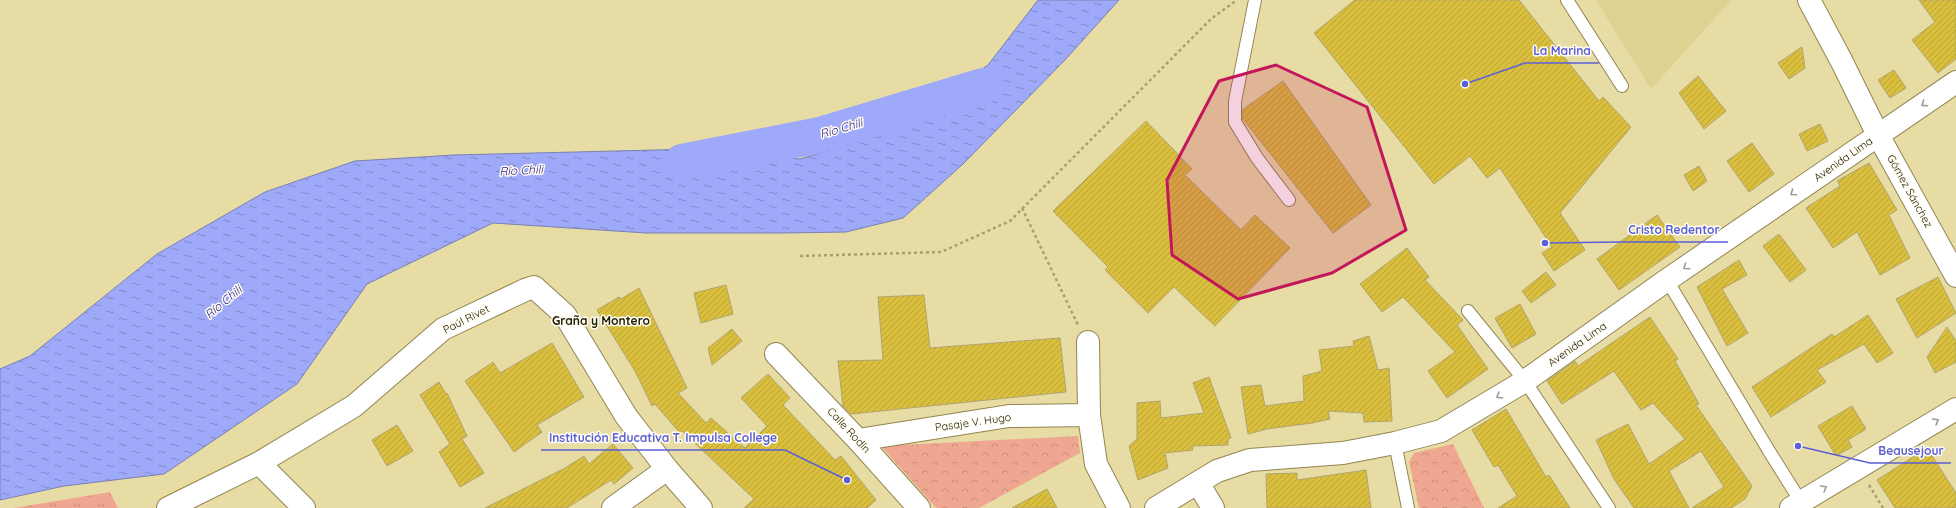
<svg xmlns="http://www.w3.org/2000/svg" width="1956" height="508" font-family="Quicksand,sans-serif">
<style>
.built{fill:#dfd192}
.grass{fill:url(#grass-tufts)}
.forest{fill:url(#forest-crowns)}
.water{fill:url(#water-ripples);stroke:#7980b1}
.lines{fill:none;stroke-linecap:round;stroke-linejoin:round}
.river{stroke:#9ea9f9;stroke-width:36}
.building{fill:url(#building-hatch);stroke:#b0a46f}
.lane-casing{stroke:#918551;stroke-width:14}
.street-casing{stroke:#918551;stroke-width:24}
.path{stroke:#a89e72;stroke-width:2.5;stroke-dasharray:3 3;stroke-linecap:butt}
.lane{stroke:#fff;stroke-width:12}
.street{stroke:#fff;stroke-width:22}
.oneway{stroke:#9c9b91}
.marked{fill:#c2185b;fill-opacity:0.2;stroke:#c2185b;stroke-width:3;stroke-linejoin:round}
.labels{text-anchor:middle;dominant-baseline:central;stroke-width:3;stroke-linejoin:round;paint-order:stroke}
.street-label{font-size:11px;fill:#24200a;stroke:#fffdf2}
.water-label{font-size:12px;font-style:italic;fill:#27178a;stroke:#fffdf2}
.neighbourhood-label{font-size:12px;font-weight:bold;fill:#24200a;stroke:#fffdf2}
.leader{fill:none;stroke:#5b60d8;stroke-width:1.5}
.callout-dot{fill:#5b60d8;stroke:#fffdf2;stroke-width:1.5}
.callout-label{font-size:12px;text-anchor:middle;font-weight:bold;fill:#5b60d8;stroke:#fffdf2;stroke-width:3;stroke-linejoin:round;paint-order:stroke}
</style>
<defs>
<pattern id="grass-tufts" width="24" height="20" patternUnits="userSpaceOnUse"><rect width="24" height="20" fill="#efa792"/><path d="M3 7l-1-3M5 7V3M7 7l1-3M15 17l-1-3M17 17v-4M19 17l1-3" fill="none" stroke="#cd8f7d"/></pattern>
<pattern id="forest-crowns" width="20" height="18" patternUnits="userSpaceOnUse"><rect width="20" height="18" fill="#efa792"/><path d="M2 6a3 3 0 1 1 6 0M12 15a3 3 0 1 1 6 0" fill="none" stroke="#cd8f7d"/></pattern>
<pattern id="water-ripples" width="26" height="14" patternUnits="userSpaceOnUse"><rect width="26" height="14" fill="#9ea9f9"/><path d="M2 4q2-2 4 0t4 0M15 11q2-2 4 0t4 0" fill="none" stroke="#8189c8"/></pattern>
<pattern id="building-hatch" width="6" height="6" patternUnits="userSpaceOnUse"><rect width="6" height="6" fill="#dabf3f"/><path d="M-1 1l2-2M0 6l6-6M5 7l2-2" fill="none" stroke="#bba436"/></pattern>
</defs>
<rect width="100%" height="100%" fill="#e8dca5"/>
<!-- built -->
<path class="built" d="M 1596,0 L 1731,0 L 1651,89 Z"/>
<!-- grass -->
<path class="grass" d="M 110,492 L 118,508 L 14,508 Z"/>
<!-- forest -->
<path class="forest" d="M 1078,436 L 1080,453 L 979,508 L 936,508 L 881,446 Z
M 1453,444 L 1484,508 L 1419,508 L 1409,462 L 1414,453 Z"/>
<!-- water -->
<path class="water" d="M 1038,0 L 1119,0 L 1064,61 L 963,164 L 903,218 L 846,232 L 783,233 L 646,233 L 493,223 L 367,284 L 297,384 L 164,474 L 64,486 L 0,500 L 0,369 L 30,356 L 157,254 L 265,192 L 355,161 L 454,155 L 695,149 L 800,159 L 884,134 L 988,65 Z"/>
<g class="lines">
<!-- river -->
<path class="river" d="M 682,162 L 820,135 L 983,86"/>
</g>
<!-- building -->
<path class="building" d="M 1355,0 L 1519,0 L 1599,101 L 1603,97 L 1631,127 L 1560,213 L 1585,250 L 1554,271 L 1542,253 L 1552,247 L 1500,168 L 1487,178 L 1470,156 L 1434,184 L 1314,33 Z
M 1919,0 L 1956,0 L 1956,59 L 1938,73 L 1912,40 L 1935,22 Z
M 1802,47 L 1805,68 L 1789,79 L 1778,63 Z
M 1894,70 L 1906,88 L 1890,98 L 1878,80 Z
M 1698,76 L 1726,111 L 1704,129 L 1679,93 Z
M 1283,81 L 1371,205 L 1333,233 L 1242,118 L 1242,110 Z
M 1146,121 L 1192,169 L 1185,175 L 1241,230 L 1255,215 L 1290,248 L 1215,326 L 1174,287 L 1148,313 L 1105,270 L 1108,267 L 1053,211 Z
M 1820,124 L 1828,141 L 1807,151 L 1799,134 Z
M 1752,143 L 1774,174 L 1749,192 L 1727,161 Z
M 1869,163 L 1897,210 L 1889,215 L 1910,258 L 1880,275 L 1857,232 L 1833,248 L 1806,208 L 1840,186 L 1837,181 Z
M 1699,166 L 1707,181 L 1693,191 L 1684,175 Z
M 1657,215 L 1680,247 L 1619,290 L 1597,259 Z
M 1779,234 L 1806,270 L 1790,282 L 1763,246 Z
M 1407,248 L 1429,277 L 1425,280 L 1463,320 L 1457,325 L 1488,369 L 1447,398 L 1428,371 L 1455,352 L 1403,297 L 1382,312 L 1360,284 Z
M 1739,260 L 1747,275 L 1722,289 L 1748,333 L 1727,346 L 1697,287 Z
M 1546,272 L 1556,285 L 1531,303 L 1522,291 Z
M 1938,277 L 1956,313 L 1917,338 L 1896,299 Z
M 726,285 L 733,314 L 701,323 L 694,293 Z
M 639,288 L 687,388 L 678,393 L 706,423 L 711,418 L 745,448 L 767,426 L 741,398 L 768,374 L 790,398 L 783,405 L 835,460 L 841,456 L 876,500 L 867,508 L 744,508 L 754,499 L 682,431 L 680,433 L 655,404 L 652,406 L 635,371 L 597,310 L 619,297 L 621,299 Z
M 924,295 L 930,348 L 1060,338 L 1066,392 L 851,414 L 843,406 L 838,361 L 883,360 L 878,297 Z
M 1520,304 L 1536,334 L 1512,348 L 1495,318 Z
M 1868,315 L 1893,353 L 1877,363 L 1864,344 L 1817,370 L 1826,382 L 1771,417 L 1752,387 L 1832,334 L 1834,337 Z
M 1650,317 L 1678,359 L 1675,361 L 1699,404 L 1696,405 L 1752,486 L 1745,499 L 1731,508 L 1692,508 L 1724,487 L 1701,451 L 1669,471 L 1689,508 L 1634,508 L 1614,479 L 1596,440 L 1628,424 L 1649,464 L 1685,439 L 1653,403 L 1641,410 L 1614,371 L 1562,404 L 1547,381 L 1575,361 L 1578,366 Z
M 1947,327 L 1956,341 L 1956,362 L 1935,373 L 1927,357 Z
M 732,329 L 742,341 L 712,365 L 708,348 Z
M 1369,336 L 1378,370 L 1389,368 L 1392,421 L 1364,422 L 1363,413 L 1328,411 L 1330,419 L 1312,423 L 1267,429 L 1248,434 L 1241,387 L 1261,385 L 1265,406 L 1304,401 L 1303,376 L 1322,371 L 1319,350 L 1354,346 L 1353,341 Z
M 552,343 L 584,397 L 537,425 L 542,432 L 514,452 L 465,381 L 493,362 L 500,373 Z
M 1209,377 L 1231,438 L 1228,439 L 1228,445 L 1192,446 L 1193,450 L 1165,453 L 1168,468 L 1138,480 L 1129,446 L 1137,439 L 1137,403 L 1160,401 L 1161,418 L 1204,413 L 1193,383 Z
M 439,382 L 446,394 L 447,393 L 467,436 L 462,439 L 484,473 L 460,487 L 439,452 L 450,444 L 420,395 Z
M 1852,406 L 1866,429 L 1848,440 L 1852,447 L 1836,456 L 1818,426 Z
M 1506,409 L 1546,477 L 1549,475 L 1570,508 L 1498,508 L 1517,496 L 1498,465 L 1494,467 L 1472,430 Z
M 397,425 L 413,451 L 387,466 L 372,440 Z
M 613,444 L 633,468 L 614,484 L 611,480 L 567,508 L 485,508 L 565,468 L 584,456 L 589,464 Z
M 1927,448 L 1956,493 L 1956,508 L 1895,508 L 1877,480 Z
M 1366,470 L 1371,508 L 1267,508 L 1266,474 L 1297,473 L 1297,480 Z
M 1047,489 L 1057,508 L 1012,508 Z"/>
<g class="lines">
<!-- lane casing -->
<g class="lane-casing">
<path id="lane" d="M 1255,0 L 1235,101 L 1235,122 L 1257,158 L 1289,200
M 1567,0 L 1622,86
M 1667,280 L 1769,451 L 1801,502
M 1468,311 L 1525,381 L 1609,508
M 1395,443 L 1408,508"/>
</g>
<!-- street casing -->
<g class="street-casing">
<path id="street" d="M 1809,0 L 1842,62 L 1878,135 L 1956,276
M 1088,342 L 1089,415 L 1096,464 L 1119,508
M 776,354 L 858,440 L 919,508
M 858,440 L 1009,416 L 1089,415
M 259,463 L 304,508
M 1198,483 L 1213,508
M 168,508 L 259,463 L 354,406 L 443,329 L 525,290 L 534,287 L 565,315 L 626,416 L 667,469 L 701,508
M 613,508 L 667,469
M 1156,508 L 1217,471 L 1250,460 L 1343,453 L 1395,443 L 1441,431 L 1525,381 L 1667,280 L 1956,82
M 1791,508 L 1956,409"/>
</g>
<!-- path -->
<path class="path" d="M 1022,208 L 1078,325
M 800,256 L 941,252 L 1010,221 L 1212,18 L 1237,0
M 1869,485 L 1883,508"/>
<!-- lane -->
<use href="#lane" class="lane"/>
<!-- street -->
<use href="#street" class="street"/>
</g>
<!-- one-way arrows -->
<defs><path id="oneway-chevron" d="M-2-3.5L2.5 0L-2 3.5" fill="none" stroke-width="1.6" stroke-linecap="round" stroke-linejoin="round"/></defs>
<g class="oneway">
<use href="#oneway-chevron" transform="translate(1924 104) rotate(146)"/>
<use href="#oneway-chevron" transform="translate(1793 193) rotate(145)"/>
<use href="#oneway-chevron" transform="translate(1686 267) rotate(145)"/>
<use href="#oneway-chevron" transform="translate(1499 396) rotate(149)"/>
<use href="#oneway-chevron" transform="translate(1936 421) rotate(-31)"/>
<use href="#oneway-chevron" transform="translate(1824 488) rotate(-31)"/>
</g>
<!-- marked area -->
<path class="marked" d="M 1276,65 L 1367,107 L 1406,230 L 1332,273 L 1238,299 L 1172,255 L 1167,180 L 1219,81 Z"/>
<g class="labels">
<!-- street labels -->
<g class="street-label">
<text transform="translate(1843 159) rotate(-35)">Avenida Lima</text>
<text transform="translate(1910 191) rotate(61)">Gómez Sánchez</text>
<text transform="translate(466 319) rotate(-27)">Paúl Rivet</text>
<text transform="translate(1577 344) rotate(-35)">Avenida Lima</text>
<text transform="translate(973 422) rotate(-8)">Pasaje V. Hugo</text>
<text transform="translate(849 430) rotate(47)">Calle Rodín</text>
</g>
<!-- water labels -->
<g class="water-label">
<text transform="translate(841 128) rotate(-16)">Río Chili</text>
<text transform="translate(521 170) rotate(-3)">Río Chili</text>
<text transform="translate(223 302) rotate(-40)">Río Chili</text>
</g>
<!-- neighbourhood labels -->
<g class="neighbourhood-label">
<text x="601" y="320">Graña y Montero</text>
</g>
</g>
<!-- callouts -->
<path class="leader" d="M1465 84L1525 63H1599M1545 243L1620 242H1728M847 480L785 450H541M1798 446L1870 463H1951"/>
<g class="callout-dot">
<circle cx="1465" cy="84" r="4"/>
<circle cx="1545" cy="243" r="4"/>
<circle cx="847" cy="480" r="4"/>
<circle cx="1798" cy="446" r="4"/>
</g>
<g class="callout-label">
<text x="1562" y="55">La Marina</text>
<text x="1674" y="234">Cristo Redentor</text>
<text x="663" y="442">Institución Educativa T. Impulsa College</text>
<text x="1911" y="455">Beausejour</text>
</g>
</svg>
